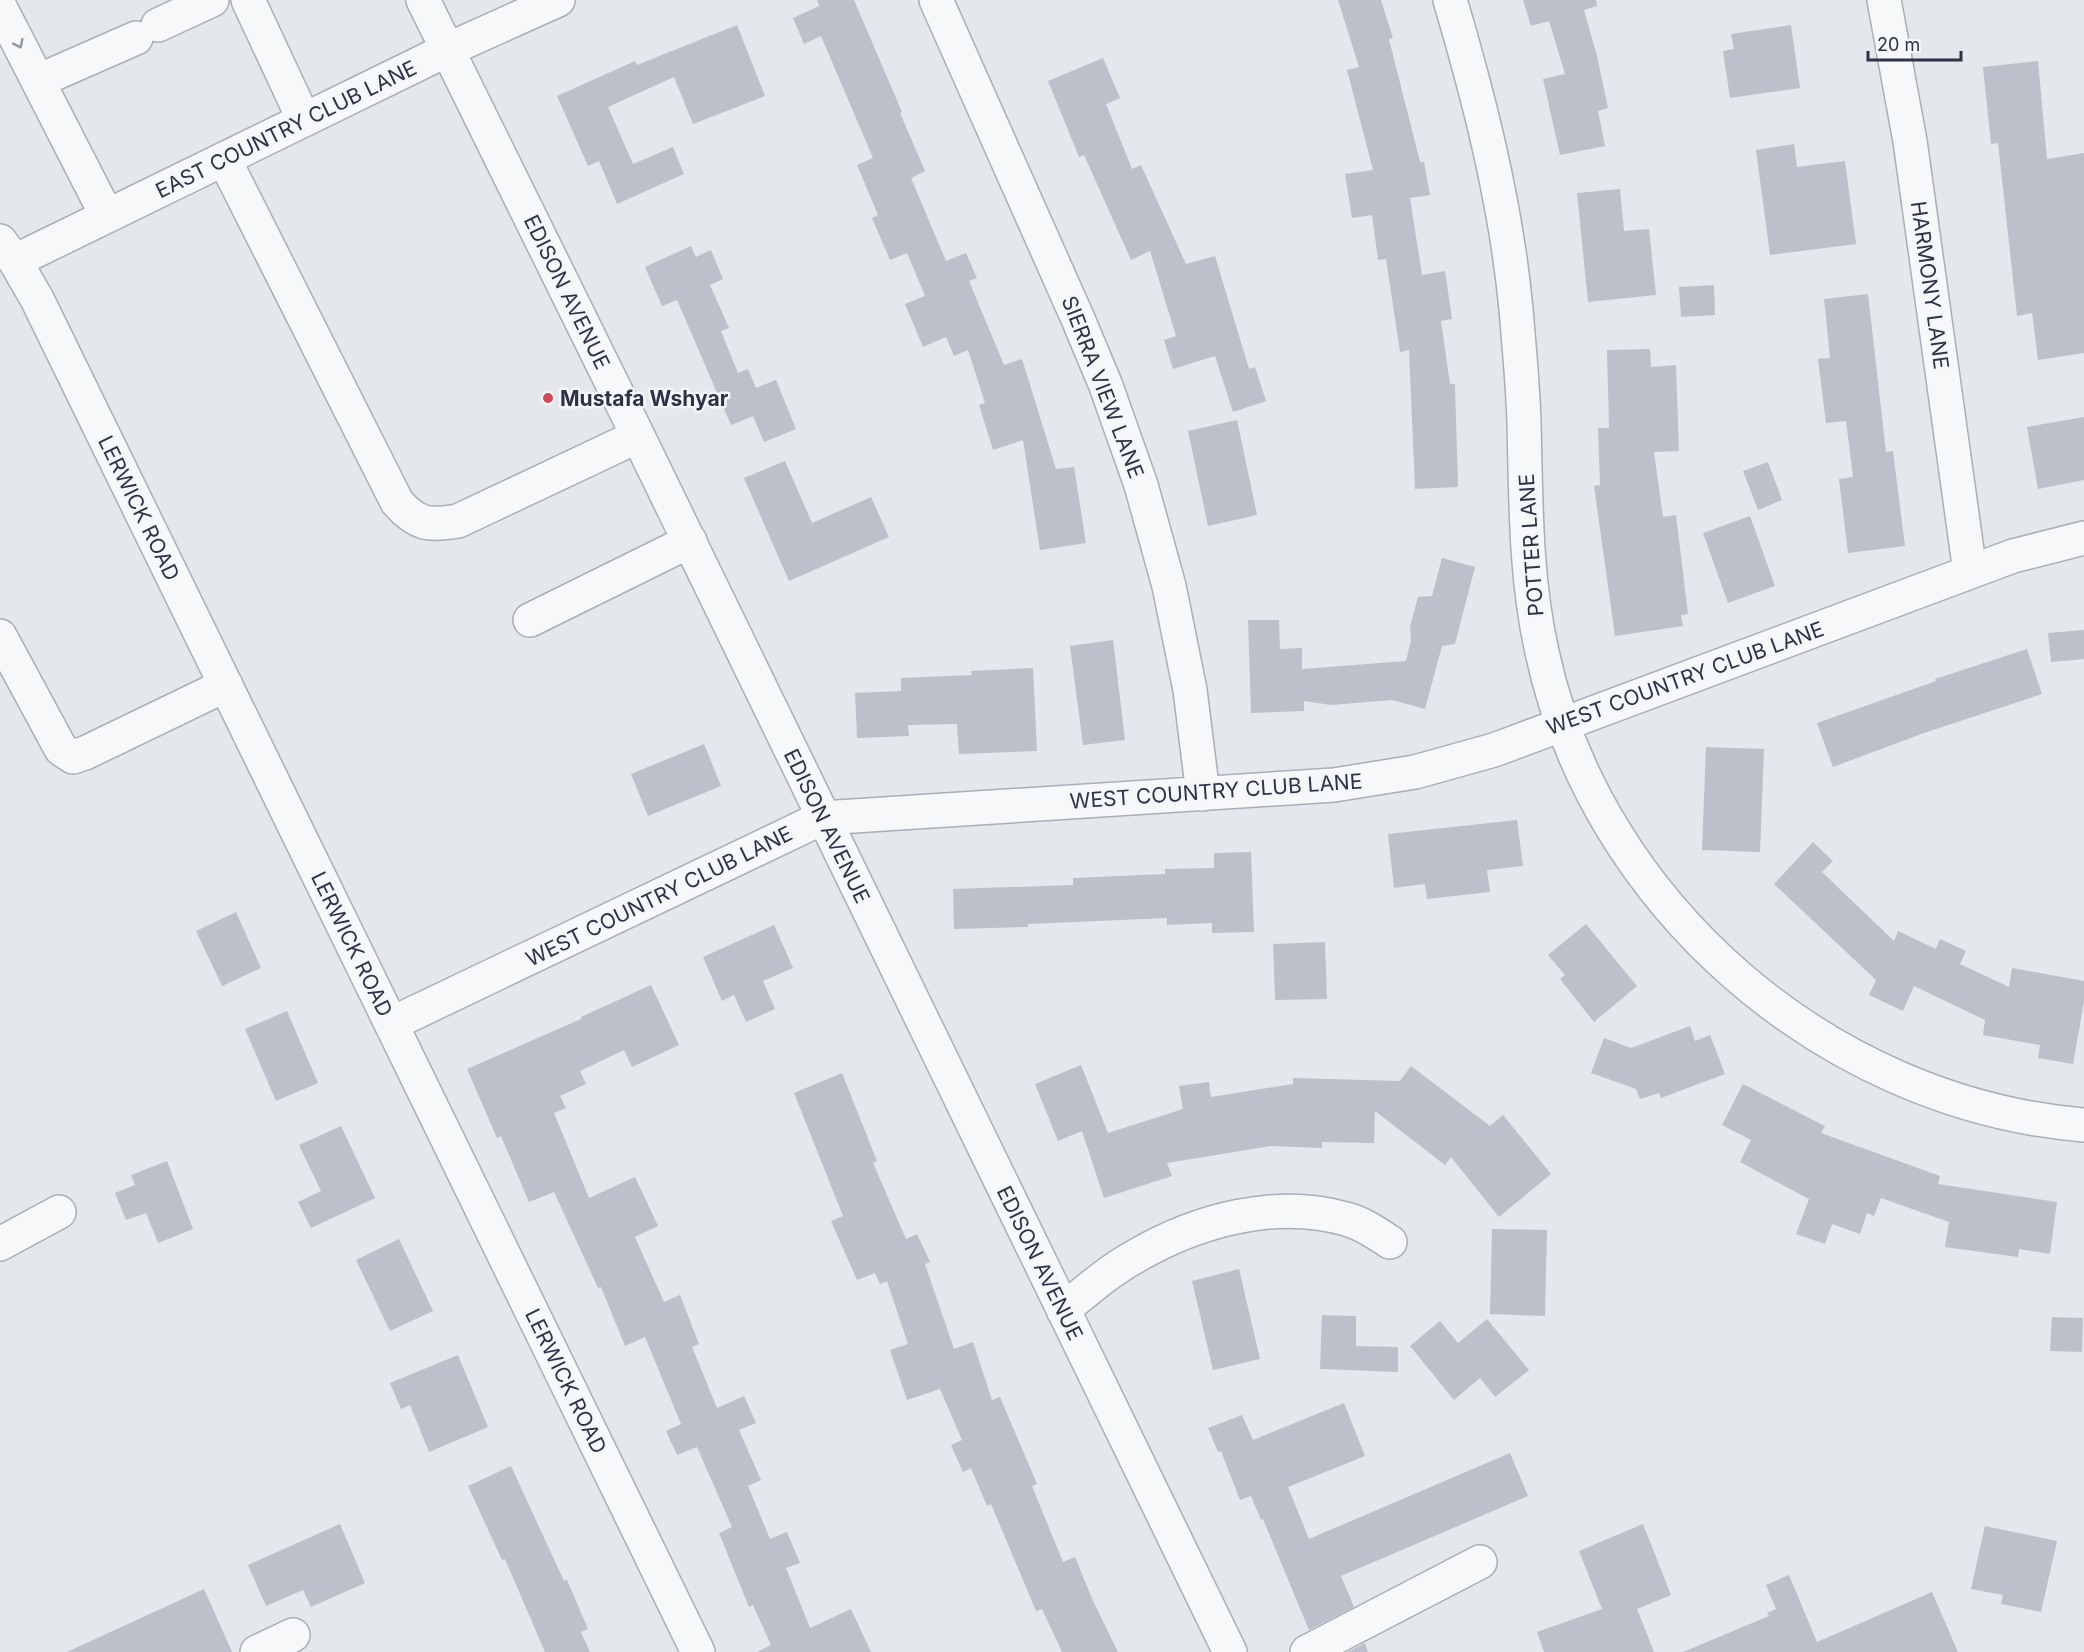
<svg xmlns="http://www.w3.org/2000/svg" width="2084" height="1652" font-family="Inter,sans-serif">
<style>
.building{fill:#bbc0ca}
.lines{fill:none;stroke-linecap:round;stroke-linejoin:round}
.minor-casing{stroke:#a9aeb7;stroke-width:36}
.minor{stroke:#f7f8fa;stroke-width:33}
.oneway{stroke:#9196a0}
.poi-dot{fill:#d1495b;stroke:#f4f6f9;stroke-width:2}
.labels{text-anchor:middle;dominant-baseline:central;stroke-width:5;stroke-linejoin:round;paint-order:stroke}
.street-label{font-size:21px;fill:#2b3445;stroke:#f4f6f9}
.poi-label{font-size:21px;font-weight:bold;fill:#2b3445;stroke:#f4f6f9;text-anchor:start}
</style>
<rect width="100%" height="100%" fill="#e4e7ec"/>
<!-- building -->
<path class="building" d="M 817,0 L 854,0 L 902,112 L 900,113 L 925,171 L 911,178 L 946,261 L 966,253 L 977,278 L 969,281 L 1004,365 L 1022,359 L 1056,469 L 1074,467 L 1086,543 L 1040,550 L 1023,440 L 993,450 L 979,405 L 985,403 L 968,350 L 954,356 L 946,337 L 923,347 L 905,304 L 925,296 L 907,253 L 890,260 L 872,218 L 878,215 L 857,165 L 873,158 L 821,36 L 804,44 L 793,18 L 819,6 Z
M 1338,0 L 1381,0 L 1393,38 L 1389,39 L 1420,162 L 1424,162 L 1430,195 L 1410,198 L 1422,275 L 1445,271 L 1452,319 L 1441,321 L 1450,384 L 1455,384 L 1458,487 L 1415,489 L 1409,350 L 1400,352 L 1386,259 L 1378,260 L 1372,215 L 1352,218 L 1345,174 L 1373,170 L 1347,70 L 1359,67 Z
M 1523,0 L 1596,0 L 1597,6 L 1584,10 L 1597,56 L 1608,108 L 1598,111 L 1605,146 L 1560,155 L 1543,79 L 1565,74 L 1549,21 L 1531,26 Z
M 737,25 L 765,96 L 693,124 L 674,77 L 608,107 L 633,164 L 673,147 L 684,174 L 617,204 L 599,161 L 588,166 L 557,96 L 635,61 L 637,65 Z
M 1791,25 L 1800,88 L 1730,98 L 1723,51 L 1734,49 L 1731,34 Z
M 1103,58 L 1120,98 L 1106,104 L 1132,169 L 1141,165 L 1186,264 L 1215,256 L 1249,369 L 1255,367 L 1266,401 L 1233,412 L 1215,356 L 1173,369 L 1164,340 L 1176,336 L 1150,251 L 1131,260 L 1084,155 L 1079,157 L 1048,81 Z
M 2038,61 L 2047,159 L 2084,153 L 2084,353 L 2038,360 L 2032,313 L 2017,316 L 1998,143 L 1991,144 L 1983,67 Z
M 1794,144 L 1797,167 L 1845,161 L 1856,244 L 1770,255 L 1756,150 Z
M 1620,189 L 1624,231 L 1649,229 L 1656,295 L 1588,302 L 1577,193 Z
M 691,246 L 696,257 L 711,250 L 723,279 L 710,285 L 729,328 L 721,331 L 738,373 L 748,369 L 756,388 L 776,380 L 796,429 L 764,442 L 753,416 L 731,425 L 677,300 L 662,306 L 645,267 Z
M 1714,285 L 1715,315 L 1681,317 L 1679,287 Z
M 1868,294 L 1886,452 L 1893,451 L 1905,546 L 1848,553 L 1839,479 L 1853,477 L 1846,421 L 1826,423 L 1818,359 L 1830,358 L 1824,299 Z
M 1650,349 L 1651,367 L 1676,365 L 1679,451 L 1654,452 L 1663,517 L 1676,515 L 1688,614 L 1681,615 L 1683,626 L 1615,636 L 1594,486 L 1600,485 L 1598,428 L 1609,428 L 1607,350 Z
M 2084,417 L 2084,480 L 2038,489 L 2027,427 Z
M 1237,420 L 1257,515 L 1208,526 L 1188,431 Z
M 785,461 L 812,523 L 871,497 L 889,537 L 789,581 L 744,478 Z
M 1768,462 L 1782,500 L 1758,510 L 1743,471 Z
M 1750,516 L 1775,586 L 1728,603 L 1703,533 Z
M 1442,558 L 1475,567 L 1455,644 L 1442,646 L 1425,709 L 1392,700 L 1331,705 L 1304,701 L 1304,711 L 1251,713 L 1248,620 L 1279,620 L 1280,649 L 1302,648 L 1302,669 L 1406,661 L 1411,640 L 1410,627 L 1418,597 L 1432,596 Z
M 2084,630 L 2084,659 L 2051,662 L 2048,633 Z
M 1113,640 L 1125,740 L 1083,745 L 1070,646 Z
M 2027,649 L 2042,694 L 1924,733 L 1833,767 L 1817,723 L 1936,681 L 1935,679 Z
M 1033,668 L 1037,751 L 959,754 L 957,724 L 908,725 L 909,736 L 857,738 L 855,693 L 901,691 L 901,678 L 972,675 L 971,671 Z
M 704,744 L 721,786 L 648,816 L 631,774 Z
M 1706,747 L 1764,749 L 1760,852 L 1702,850 Z
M 1517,820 L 1523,866 L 1487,870 L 1490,892 L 1427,899 L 1425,884 L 1394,888 L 1388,834 Z
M 1813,842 L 1833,861 L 1822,872 L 1894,941 L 1898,931 L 1936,949 L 1940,939 L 1966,951 L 1960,964 L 2009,987 L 2012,968 L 2084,981 L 2084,1002 L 2073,1064 L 2038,1058 L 2040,1045 L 1983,1035 L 1985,1020 L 1914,986 L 1903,1011 L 1869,995 L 1876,980 L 1774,884 Z
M 1251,852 L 1254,932 L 1212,933 L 1212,923 L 1167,925 L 1167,918 L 1028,924 L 1028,927 L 954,929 L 953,889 L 1073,885 L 1073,878 L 1165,874 L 1165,869 L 1214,868 L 1214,853 Z
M 236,912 L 261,968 L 222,986 L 196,931 Z
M 1586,924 L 1637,986 L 1594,1022 L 1560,979 L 1565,975 L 1548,955 Z
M 774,925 L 793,968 L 763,981 L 775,1009 L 746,1022 L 734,995 L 722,1001 L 703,957 Z
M 1325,942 L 1327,999 L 1275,1000 L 1273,944 Z
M 651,985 L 679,1045 L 632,1067 L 624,1050 L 580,1071 L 586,1084 L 560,1096 L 566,1108 L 554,1113 L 589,1198 L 635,1177 L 658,1226 L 635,1237 L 664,1302 L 680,1295 L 699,1344 L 692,1347 L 717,1408 L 744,1396 L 756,1423 L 739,1430 L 761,1480 L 748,1486 L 770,1539 L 787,1532 L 800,1563 L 786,1568 L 810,1628 L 851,1609 L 871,1652 L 757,1652 L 771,1645 L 753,1605 L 749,1607 L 719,1533 L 732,1527 L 697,1447 L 677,1455 L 666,1431 L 681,1424 L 645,1337 L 625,1346 L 601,1287 L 598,1288 L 554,1192 L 529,1202 L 501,1136 L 497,1138 L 467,1069 L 581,1019 L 581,1017 Z
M 287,1011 L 318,1083 L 276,1101 L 245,1029 Z
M 1690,1026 L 1695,1041 L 1710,1035 L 1725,1074 L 1661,1098 L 1659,1093 L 1640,1099 L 1636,1089 L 1591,1073 L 1604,1038 L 1631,1048 Z
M 1081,1065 L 1108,1133 L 1183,1109 L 1179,1086 L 1209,1082 L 1211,1097 L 1293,1084 L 1293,1078 L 1400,1081 L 1411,1066 L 1490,1126 L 1503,1115 L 1551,1174 L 1499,1217 L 1451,1157 L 1445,1165 L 1375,1111 L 1374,1143 L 1322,1142 L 1322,1148 L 1271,1146 L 1167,1163 L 1172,1176 L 1104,1198 L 1082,1131 L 1058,1141 L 1035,1084 Z
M 842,1073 L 877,1161 L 873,1163 L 906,1239 L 917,1234 L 930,1262 L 925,1264 L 954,1349 L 973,1342 L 992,1400 L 1000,1397 L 1037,1484 L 1032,1486 L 1063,1562 L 1075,1557 L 1093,1601 L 1118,1652 L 1062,1652 L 1042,1609 L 1036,1611 L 991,1504 L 987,1506 L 971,1468 L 963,1472 L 951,1445 L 962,1440 L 940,1389 L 907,1400 L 890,1350 L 908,1344 L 887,1281 L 880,1284 L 875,1273 L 857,1280 L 831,1221 L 843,1216 L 794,1093 Z
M 1743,1084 L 1825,1126 L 1821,1133 L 1940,1176 L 1938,1184 L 2057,1202 L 2050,1254 L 2019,1249 L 2018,1257 L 1945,1247 L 1949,1222 L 1881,1198 L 1874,1216 L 1867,1213 L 1860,1234 L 1832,1224 L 1825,1244 L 1796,1234 L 1809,1199 L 1740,1162 L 1751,1140 L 1722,1125 Z
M 341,1126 L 375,1198 L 311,1228 L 298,1202 L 321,1191 L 299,1145 Z
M 167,1161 L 193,1229 L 158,1243 L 146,1213 L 126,1220 L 115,1193 L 135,1185 L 131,1175 Z
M 1492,1229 L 1547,1230 L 1545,1316 L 1490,1314 Z
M 399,1239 L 433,1311 L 390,1331 L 356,1260 Z
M 1239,1269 L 1260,1359 L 1213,1370 L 1192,1281 Z
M 1322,1315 L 1356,1316 L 1356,1346 L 1398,1347 L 1398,1372 L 1320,1369 Z
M 2052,1317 L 2083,1318 L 2082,1352 L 2050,1351 Z
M 1487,1319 L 1529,1370 L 1495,1397 L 1480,1378 L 1454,1400 L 1410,1346 L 1440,1321 L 1458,1343 Z
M 458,1355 L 488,1427 L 429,1452 L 410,1405 L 401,1409 L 390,1383 Z
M 1344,1403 L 1365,1456 L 1288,1487 L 1309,1539 L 1510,1453 L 1528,1496 L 1341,1576 L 1354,1607 L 1309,1630 L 1263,1519 L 1261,1520 L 1251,1496 L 1240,1500 L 1221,1451 L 1218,1452 L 1208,1428 L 1242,1415 L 1253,1440 Z
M 511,1466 L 564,1581 L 567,1580 L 588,1629 L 581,1632 L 590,1652 L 545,1652 L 505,1559 L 502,1560 L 468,1486 Z
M 340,1524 L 365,1583 L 311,1607 L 303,1590 L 266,1606 L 248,1565 Z
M 1643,1524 L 1671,1595 L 1637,1609 L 1654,1652 L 1544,1652 L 1537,1632 L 1602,1609 L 1579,1551 Z
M 1985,1526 L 2057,1541 L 2041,1612 L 2001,1604 L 2003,1595 L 1971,1589 Z
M 1789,1575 L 1817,1642 L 1932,1592 L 1958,1652 L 1683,1652 L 1769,1616 L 1767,1613 L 1776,1609 L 1766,1585 Z
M 204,1589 L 232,1652 L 67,1652 Z
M 1365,1643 L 1368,1652 L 1348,1652 Z"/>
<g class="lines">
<!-- minor casing -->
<g class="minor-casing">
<path id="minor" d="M 248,0 L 304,120
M 423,0 L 638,436 L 1230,1652
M 936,0 L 1078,319 L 1106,386 L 1141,485 L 1169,586 L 1190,690 L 1203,794
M 1450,0 C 1480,101 1506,204 1516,309 C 1519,347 1523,385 1524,423 C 1526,501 1525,576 1542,652 C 1596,905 1827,1104 2084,1125
M 1884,0 L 1910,141 L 1970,572
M 0,7 L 107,216
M 158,25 L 212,0
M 38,81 L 136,38
M 224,159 L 397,502 C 417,525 429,526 458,521 L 638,436
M 0,241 L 15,261 L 37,299 L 698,1652
M 15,261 L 447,50 L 558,0
M 530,620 L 690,541
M 0,636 L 61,749 L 73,757 L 85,753 L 226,685
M 391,1024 L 822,818 L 1334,785 L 1415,772 L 1494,750 L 2013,556 L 2084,538
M 0,1244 L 59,1212
M 1063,1310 C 1086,1291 1109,1271 1136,1256 C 1198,1220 1276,1199 1346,1219 C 1362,1223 1376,1233 1390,1242
M 257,1652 L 293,1635
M 1307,1652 L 1480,1562"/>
</g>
<!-- minor -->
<use href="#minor" class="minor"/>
</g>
<!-- one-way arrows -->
<defs><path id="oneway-chevron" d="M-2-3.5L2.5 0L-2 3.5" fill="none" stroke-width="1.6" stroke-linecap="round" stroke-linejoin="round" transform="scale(1.5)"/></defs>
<use class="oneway" href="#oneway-chevron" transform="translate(19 44) rotate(63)"/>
<!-- markers -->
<circle class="poi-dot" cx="548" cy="398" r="6"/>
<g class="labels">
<!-- street labels -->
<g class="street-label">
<text transform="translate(286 129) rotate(-26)">EAST COUNTRY CLUB LANE</text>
<text transform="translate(1930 285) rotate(82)">HARMONY LANE</text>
<text transform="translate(567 292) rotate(64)">EDISON AVENUE</text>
<text transform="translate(1103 387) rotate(69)">SIERRA VIEW LANE</text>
<text transform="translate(139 508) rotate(64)">LERWICK ROAD</text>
<text transform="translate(1531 545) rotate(-94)">POTTER LANE</text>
<text transform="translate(1685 678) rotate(-20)">WEST COUNTRY CLUB LANE</text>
<text transform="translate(1216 791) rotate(-4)">WEST COUNTRY CLUB LANE</text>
<text transform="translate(827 826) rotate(64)">EDISON AVENUE</text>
<text transform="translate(659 896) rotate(-26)">WEST COUNTRY CLUB LANE</text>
<text transform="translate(352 944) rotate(64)">LERWICK ROAD</text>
<text transform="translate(1040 1263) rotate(64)">EDISON AVENUE</text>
<text transform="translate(566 1381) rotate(64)">LERWICK ROAD</text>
</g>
<!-- poi labels -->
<g class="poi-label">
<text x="560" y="398">Mustafa Wshyar</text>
</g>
</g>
<!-- scale -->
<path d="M1868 51v9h93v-9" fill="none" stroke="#2b3445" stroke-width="3"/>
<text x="1877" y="51" font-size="18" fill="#2b3445" stroke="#f4f6f9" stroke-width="4.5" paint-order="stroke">20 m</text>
</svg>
